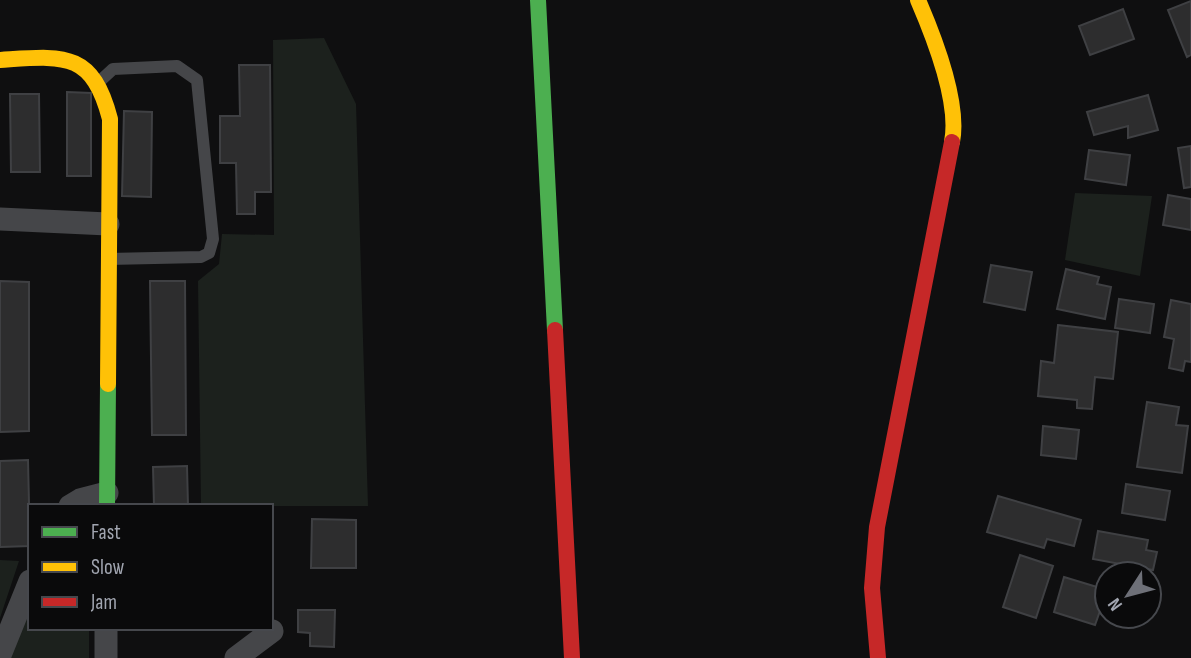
<svg xmlns="http://www.w3.org/2000/svg" width="1191" height="658" font-family="'Sofia Sans Condensed',sans-serif">
<style>
.green{fill:#1c211d}
.building{fill:#2d2d2e;stroke:#3f4043;stroke-width:2}
.lines{fill:none;stroke-linecap:round;stroke-linejoin:round}
.lane{stroke:#454649;stroke-width:12}
.street{stroke:#454649;stroke-width:23}
.fast{stroke:#4caf50;stroke-width:16}
.slow{stroke:#ffc107;stroke-width:16}
.jam{stroke:#c62828;stroke-width:16}
</style>
<rect width="100%" height="100%" fill="#0f0f10"/>
<!-- green -->
<path class="green" d="M 324,38 L 356,104 L 368,506 L 201,506 L 198,281 L 219,264 L 222,234 L 274,235 L 273,40 Z
M 1075,193 L 1152,196 L 1140,276 L 1065,260 Z
M 0,560 L 19,561 L 0,618 Z
M 30,609 L 30,628 L 89,628 L 89,658 L 10,658 Z"/>
<!-- building -->
<path class="building" d="M 1191,1 L 1191,55 L 1187,57 L 1168,10 Z
M 1123,9 L 1134,39 L 1090,55 L 1079,26 Z
M 239,65 L 270,65 L 271,192 L 255,192 L 255,214 L 237,214 L 236,163 L 220,163 L 220,116 L 240,116 Z
M 67,92 L 91,93 L 91,176 L 67,176 Z
M 10,94 L 39,94 L 40,172 L 11,172 Z
M 1148,95 L 1158,130 L 1128,138 L 1128,126 L 1094,135 L 1087,112 Z
M 124,111 L 152,112 L 151,197 L 122,196 Z
M 1191,146 L 1191,187 L 1184,188 L 1178,148 Z
M 1089,150 L 1130,155 L 1126,185 L 1085,179 Z
M 1168,195 L 1191,199 L 1191,230 L 1163,225 Z
M 991,265 L 1032,272 L 1025,310 L 984,302 Z
M 1066,269 L 1099,277 L 1097,284 L 1111,287 L 1105,319 L 1057,309 Z
M 0,281 L 29,282 L 29,431 L 0,432 Z
M 150,281 L 185,281 L 186,435 L 152,435 Z
M 1119,299 L 1154,304 L 1150,333 L 1115,328 Z
M 1171,300 L 1191,304 L 1191,362 L 1185,361 L 1183,371 L 1169,368 L 1174,339 L 1164,337 Z
M 1058,325 L 1118,332 L 1113,379 L 1095,377 L 1092,409 L 1077,408 L 1077,400 L 1038,396 L 1041,361 L 1054,363 Z
M 1147,402 L 1179,407 L 1176,425 L 1188,426 L 1182,473 L 1137,467 Z
M 1043,426 L 1079,430 L 1076,459 L 1041,455 Z
M 28,460 L 30,546 L 0,547 L 0,461 Z
M 187,466 L 188,506 L 154,506 L 153,467 Z
M 1126,484 L 1170,491 L 1165,520 L 1122,513 Z
M 998,496 L 1081,520 L 1074,546 L 1047,539 L 1044,548 L 987,532 Z
M 312,519 L 356,520 L 356,568 L 311,568 Z
M 1098,531 L 1148,540 L 1146,550 L 1157,552 L 1153,570 L 1093,559 Z
M 1020,555 L 1053,566 L 1036,618 L 1003,607 Z
M 1064,577 L 1107,590 L 1107,613 L 1100,611 L 1095,625 L 1054,612 Z
M 298,610 L 335,610 L 334,647 L 310,646 L 310,633 L 298,632 Z"/>
<g class="lines">
<!-- lane -->
<path class="lane" d="M 100,81 L 113,69 L 177,66 L 197,80 L 213,239 L 209,253 L 201,257 L 108,259"/>
<!-- street -->
<path class="street" d="M 0,219 L 108,224
M 70,506 L 80,500 L 107,493
M 0,655 L 30,581
M 106,658 L 106,628
M 236,658 L 272,631"/>
<!-- fast -->
<path class="fast" d="M 538,0 L 555,330
M 107,506 L 108,384"/>
<!-- slow -->
<path class="slow" d="M 918,0 C 934,37 960,102 952,142
M 0,60 C 63,56 92,50 110,119 L 108,384"/>
<!-- jam -->
<path class="jam" d="M 555,330 L 572,658
M 878,658 L 872,588 L 877,527 L 952,142"/>
</g>
<!-- legend -->
<rect x="28" y="504" width="245" height="126" fill="#0a0a0b" stroke="#46484d" stroke-width="2"/>
<rect x="42" y="527" width="35" height="10" fill="#4caf50" stroke="#46484d" stroke-width="2"/>
<text x="91" y="539" font-size="21" fill="#a1a5b0">Fast</text>
<rect x="42" y="562" width="35" height="10" fill="#ffc107" stroke="#46484d" stroke-width="2"/>
<text x="91" y="574" font-size="21" fill="#a1a5b0">Slow</text>
<rect x="42" y="597" width="35" height="10" fill="#c62828" stroke="#46484d" stroke-width="2"/>
<text x="91" y="609" font-size="21" fill="#a1a5b0">Jam</text>
<!-- north arrow -->
<g transform="translate(1128 595) rotate(234)"><circle r="33" fill="#0a0a0b" stroke="#46484d" stroke-width="2"/>
<path d="M0-5L12 26L0 18L-12 26Z" fill="#6e7078"/>
<text y="-10" font-size="19" font-weight="bold" text-anchor="middle" fill="#a1a5b0">N</text>
</g>
</svg>
